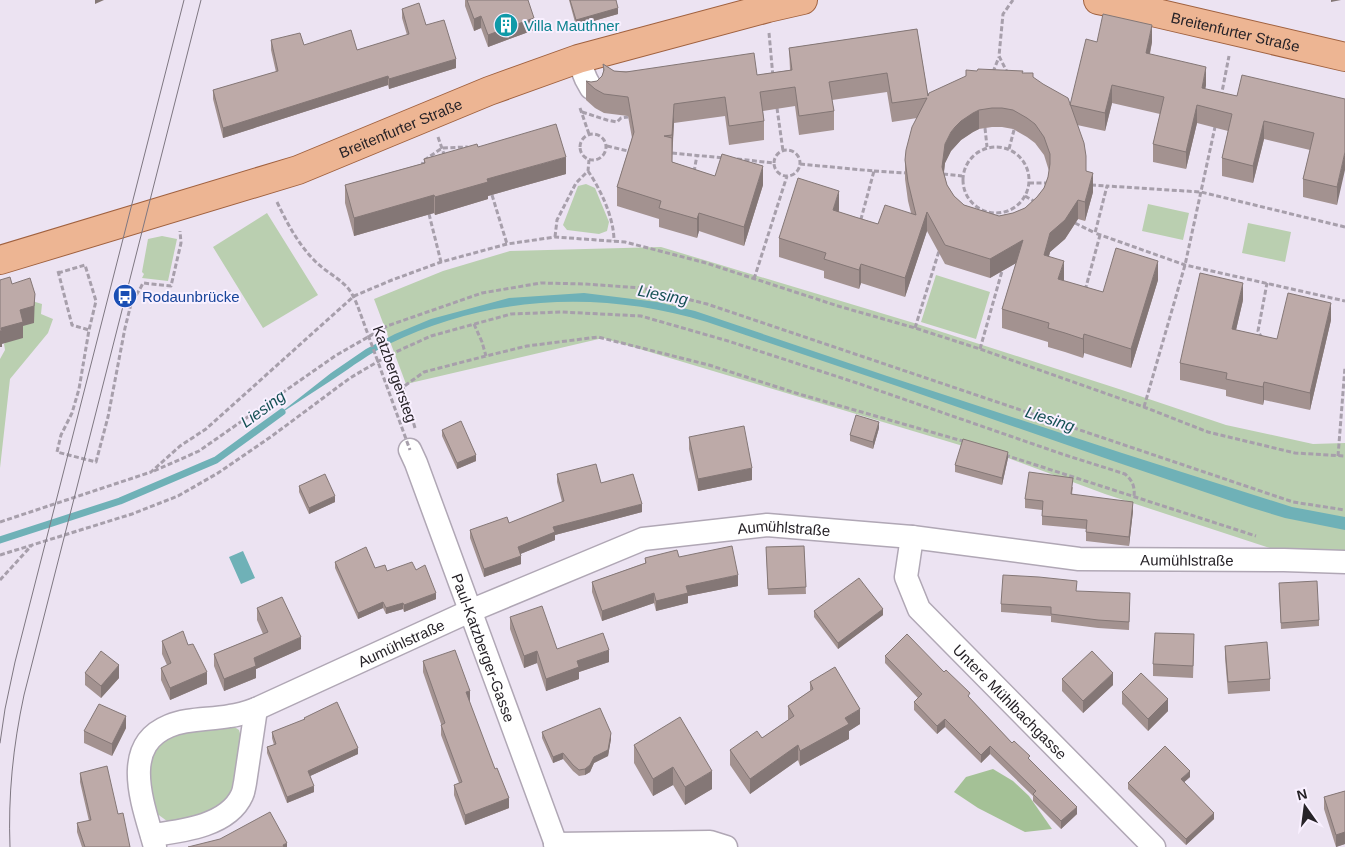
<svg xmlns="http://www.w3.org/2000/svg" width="1345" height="847" font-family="Arial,sans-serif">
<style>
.green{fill:#bacfb0}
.forest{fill:#a4c196}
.water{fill:#6fb1b7}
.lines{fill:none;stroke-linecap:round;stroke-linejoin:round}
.stream{stroke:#6fb1b7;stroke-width:7}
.minor-casing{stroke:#b0a7b5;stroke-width:25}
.major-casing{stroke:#a0613f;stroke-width:30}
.path{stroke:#a79fab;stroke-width:3;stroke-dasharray:5 2.5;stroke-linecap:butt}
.minor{stroke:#fff;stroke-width:22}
.major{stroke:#edb593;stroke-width:28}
.tram{stroke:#7e7781;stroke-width:1}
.path-bridge{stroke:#a79fab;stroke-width:3;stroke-dasharray:5 2.5;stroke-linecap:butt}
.wall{fill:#a39290;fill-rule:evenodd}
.shaded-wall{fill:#847776}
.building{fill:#bdaaa8;stroke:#847776;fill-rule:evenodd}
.labels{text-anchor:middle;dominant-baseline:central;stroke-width:4;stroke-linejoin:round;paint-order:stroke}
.culture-label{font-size:15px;fill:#0d838f;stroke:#f9f0ff;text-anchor:start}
.street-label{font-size:15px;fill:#272328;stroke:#f9f0ff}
.transit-label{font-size:15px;fill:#164399;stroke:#f9f0ff;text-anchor:start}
.water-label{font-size:16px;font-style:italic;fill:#134f53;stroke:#f9f0ff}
</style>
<rect width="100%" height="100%" fill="#ece3f2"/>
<!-- green -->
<path class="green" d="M 586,184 L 595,188 L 609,222 L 607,231 L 599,234 L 567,230 L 563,225 L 578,186 Z
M 1148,204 L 1189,213 L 1183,240 L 1142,231 Z
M 267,213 L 318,295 L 263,328 L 213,247 Z
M 1248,223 L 1291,232 L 1285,262 L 1242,253 Z
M 162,236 L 177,239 L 168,281 L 142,278 L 144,274 L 142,272 L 148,239 Z
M 661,247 L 914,323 L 1122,390 L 1226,425 L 1313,444 L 1345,443 L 1345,555 L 1273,549 L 1105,494 L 1008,458 L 963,446 L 603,338 L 406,384 L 374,299 L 443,271 L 510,251 Z
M 936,275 L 990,292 L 976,339 L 921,322 Z
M 32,301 L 42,304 L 41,314 L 53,319 L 48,333 L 10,379 L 0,468 L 0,359 L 5,350 L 4,344 L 20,326 Z
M 233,726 L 239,730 L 241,737 L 233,789 L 223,802 L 211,812 L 182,820 L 167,821 L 156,813 L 148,777 L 153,753 L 162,741 L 179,733 Z"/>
<!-- forest -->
<path class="forest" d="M 993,769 L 1013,781 L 1029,796 L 1052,829 L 1025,832 L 978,808 L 954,792 L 966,777 Z"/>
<!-- water -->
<path class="water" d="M 584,293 L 657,302 L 695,311 L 887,376 L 1122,453 L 1292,507 L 1345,517 L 1345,530 L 1285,518 L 1249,507 L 1119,463 L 897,386 L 707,322 C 602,290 489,295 389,344 C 370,353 353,366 335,378 C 315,391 295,404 275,417 L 331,373 L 366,349 L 395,334 L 431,319 L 509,298 Z
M 243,551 L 255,578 L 241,584 L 229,557 Z"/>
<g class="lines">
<!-- stream -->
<path class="stream" d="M 0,540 L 120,501 L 216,460 L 282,412"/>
<!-- minor casing -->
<g class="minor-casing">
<g id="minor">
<path d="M 578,59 L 586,79 L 591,88"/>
<path id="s1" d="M 410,450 L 416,463 L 557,847"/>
<path id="s2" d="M 912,537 L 906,577 L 919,609 L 1154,847"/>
<path d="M 152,835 C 182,831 228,826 242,795 C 244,791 244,787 245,783 L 256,709"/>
<path d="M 555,844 L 710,842 L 726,847"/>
<path id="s3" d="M 155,847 C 145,809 118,747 169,726 C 188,718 210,720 230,716 C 239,715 248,712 256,709 L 470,611 L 643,539 L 767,525 L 912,537 L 1079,559 L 1284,560 L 1345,562"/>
</g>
</g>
<!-- major casing -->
<g class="major-casing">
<g id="major">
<path id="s4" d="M 1098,0 L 1118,4 L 1345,57"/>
<path id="s5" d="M 0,260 L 298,170 L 489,91 L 578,59 L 768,8 L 803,0"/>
</g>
</g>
<!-- path -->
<path class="path" d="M 769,33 L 773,77
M 993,72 L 999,57
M 1008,74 L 999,56 L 1003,14 L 1013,0
M 1221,97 L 1229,56
M 580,108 L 589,134
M 777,108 L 783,151
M 582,112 L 607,120 L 617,122 L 621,118 L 628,117
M 985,128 L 987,147
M580 147a13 13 0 1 1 26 0a13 13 0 1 1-26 0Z
M 438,137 L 445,157
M 607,146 L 628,151
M963 180a33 33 0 1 1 66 0a33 33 0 1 1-66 0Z
M 1009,149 L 1014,130
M774 163a13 13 0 1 1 26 0a13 13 0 1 1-26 0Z
M 672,153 L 724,158
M 737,159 L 774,163
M 800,164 L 874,171 L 861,219 L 857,221
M 422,167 L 423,161 L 442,148 L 467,147 L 468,149
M 588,171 C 601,190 614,218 614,241
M 874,171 L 906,173
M 694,172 L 697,155
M 943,174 L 962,176
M 1029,183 L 1050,183
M 1091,185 L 1107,186
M 492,195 L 507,244
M 1025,196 L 1037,203
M 277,202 C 287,223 297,242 313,259 C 323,270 336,276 346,286 C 352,292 355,300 358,307
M 429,214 L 441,262
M 1075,223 L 1095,233
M 1345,227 L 1201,192 L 1107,186 L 1095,233 L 1185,265 L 1345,301
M 555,237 L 557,220 L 576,183 L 588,171 L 589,160
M 58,271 L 72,325 L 89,330
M 58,273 L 85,265 L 96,301 L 89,330 L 79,389 L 72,413 L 61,435 L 57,452 L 96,462 L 108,417 L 125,328 L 131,304 L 141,287 L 143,283 L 171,286 L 181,243 L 180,231
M 754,279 L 787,176
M 1083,288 L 1086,287 L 1100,235
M 474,324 L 482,342 L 486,356
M 915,328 L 939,251
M 1262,338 L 1258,331 L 1267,283
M 980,349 L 1002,271
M 1144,407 L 1185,265 L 1215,127
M 415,428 L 403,387 L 424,372 L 486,356 L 527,346 L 598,337 L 709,365 L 799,394 L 966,442
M 1005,455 L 1256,536
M 1338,456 L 1345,367
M 154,471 L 199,451 L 335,356 L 387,326 L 482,293 L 541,283 L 585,284 L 642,288 L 707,304 L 1293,502 L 1345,510
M 0,522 L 151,472 L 180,446 L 206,429 L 354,296 L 392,280 L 441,262 L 507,244 L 555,237 L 625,242 L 706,263 L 838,306 L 915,328 L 980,349 L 1144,407 L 1208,432 L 1295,453 L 1345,456
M 0,555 L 132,514 L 178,496 L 218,473 L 272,436 L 350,378 L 389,355 L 431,336 L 511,314 L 562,312 L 641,316 L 728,341 L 857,383 L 1062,454 L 1125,474 C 1133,481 1135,487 1134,497
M 0,580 L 32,545"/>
<!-- minor -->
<use href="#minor" class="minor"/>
<!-- major -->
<use href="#major" class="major"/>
<!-- tram -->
<path class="tram" d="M 0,743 L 5,709 L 15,662 L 184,0
M 10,847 C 8,796 13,746 24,695 L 201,0"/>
<!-- path-bridge -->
<path class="path-bridge" d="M 358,307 L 410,450"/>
</g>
<!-- wall -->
<path class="wall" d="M 465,0 L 528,0 L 534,30 L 488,47 L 481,28 L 474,31 L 465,6 Z
M 569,0 L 616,0 L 618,14 L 576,26 Z
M 402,9 L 426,25 L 456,68 L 389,89 L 388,85 L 223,138 L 213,99 L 213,90 L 276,72 L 271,50 L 271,40 L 304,45 L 357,50 L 407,35 L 402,18 Z
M 917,29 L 928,96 L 1023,73 L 1033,78 L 1070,105 L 1097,42 L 1152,42 L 1150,54 L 1206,85 L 1205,89 L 1237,96 L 1345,99 L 1337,205 L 1303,197 L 1303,179 L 1310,150 L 1264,139 L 1253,183 L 1222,176 L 1222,158 L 1228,131 L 1197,123 L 1186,169 L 1153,162 L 1153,144 L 1160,114 L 1112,103 L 1105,131 L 1077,125 L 1086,171 L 1093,192 L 1085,221 L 1078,219 L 1065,239 L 1050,252 L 1049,256 L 1064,280 L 1063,281 L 1103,292 L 1158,280 L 1131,368 L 1084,353 L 1083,358 L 1065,352 L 1048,347 L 1048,342 L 1002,328 L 1002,309 L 1016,263 L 990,278 L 945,264 L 927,231 L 905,297 L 861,283 L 859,289 L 824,278 L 824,271 L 779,257 L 779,238 L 839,210 L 839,212 L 878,224 L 911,213 L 908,201 L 905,179 L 905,160 L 917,118 L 892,122 L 887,92 L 832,100 L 834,111 L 834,130 L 799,135 L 795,106 L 763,111 L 764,121 L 764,140 L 729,145 L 725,116 L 674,123 L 672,162 L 715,176 L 763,185 L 744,246 L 699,231 L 697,238 L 659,227 L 659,219 L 617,206 L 617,187 L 632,138 L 628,116 L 604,113 L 595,108 L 586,100 L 586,81 L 591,82 L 597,81 L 602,76 L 603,73 L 603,64 L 614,71 L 757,75 L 790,70 L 789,48 ZM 992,127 L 1002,127 L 1013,129 L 1027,137 L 1035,143 L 1044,155 L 1049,171 L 1048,177 L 1044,188 L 1037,197 L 1025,208 L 1013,213 L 999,216 L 964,205 L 954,196 L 947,185 L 944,173 L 945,163 L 951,151 L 961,140 L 973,132 L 979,129 Z
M 478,147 L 566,174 L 488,196 L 488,199 L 435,215 L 434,213 L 354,236 L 345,203 L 345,185 L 424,163 L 424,159 Z
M 1243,300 L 1236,330 L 1277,339 L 1331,320 L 1310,410 L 1264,400 L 1263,405 L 1226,396 L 1226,390 L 1180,380 L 1180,363 Z
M 879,428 L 873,449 L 850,441 L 850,435 Z
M 442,430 L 476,461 L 457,469 L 442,436 Z
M 689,437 L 752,480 L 698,491 L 689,449 Z
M 1008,458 L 1002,485 L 955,472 L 955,465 Z
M 557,474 L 601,483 L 642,512 L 555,535 L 555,540 L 520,554 L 521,564 L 484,577 L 470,538 L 470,530 L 509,523 L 562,502 L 557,482 Z
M 299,486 L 335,502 L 309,514 L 299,492 Z
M 1073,487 L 1072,494 L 1133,511 L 1129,546 L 1086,541 L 1086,529 L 1042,525 L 1042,510 L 1025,508 L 1025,499 Z
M 804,546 L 806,594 L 768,595 L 766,547 Z
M 679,557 L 738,586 L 688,596 L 688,603 L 656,611 L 654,603 L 602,621 L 592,592 L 592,582 L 645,563 L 645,558 Z
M 335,562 L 387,571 L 416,570 L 436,599 L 404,612 L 403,609 L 386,614 L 383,608 L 358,619 L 335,568 Z
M 1279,589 L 1319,620 L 1319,626 L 1281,629 Z
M 1077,591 L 1130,602 L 1129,630 L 1098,628 L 1051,622 L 1051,616 L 1001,612 L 1001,604 Z
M 257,608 L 301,649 L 256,669 L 256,678 L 224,691 L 214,666 L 214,654 L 263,634 L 257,620 Z
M 814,611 L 883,615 L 838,649 L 814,617 Z
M 510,617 L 557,649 L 609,662 L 579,672 L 579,679 L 546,691 L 537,663 L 524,668 L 510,629 Z
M 162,641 L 188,645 L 207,684 L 170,700 L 161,680 L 161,668 L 167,665 L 162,654 Z
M 1194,646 L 1193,678 L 1153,676 L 1153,664 Z
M 1225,646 L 1270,679 L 1270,691 L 1228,694 L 1225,658 Z
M 885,656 L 970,699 L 1012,743 L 1030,760 L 1077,814 L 1061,829 L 1033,801 L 1033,796 L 990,754 L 981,763 L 945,727 L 937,734 L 914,710 L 914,702 L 918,698 L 885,663 Z
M 423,661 L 470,701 L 469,701 L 509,808 L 465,825 L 454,795 L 454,785 L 459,783 L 441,735 L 441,724 L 423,672 Z
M 85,673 L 119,678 L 101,698 L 85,685 Z
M 1062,679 L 1113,685 L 1083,713 L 1062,691 Z
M 810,682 L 860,724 L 849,731 L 849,739 L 800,766 L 798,760 L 750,794 L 730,765 L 730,750 L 762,738 L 788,720 L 788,706 L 810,691 Z
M 1122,692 L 1168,711 L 1148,731 L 1122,704 Z
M 304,718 L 358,754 L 310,776 L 314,792 L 287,803 L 267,753 L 267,747 L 274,745 L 272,738 L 272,732 L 304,720 Z
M 126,728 L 112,756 L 84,743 L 84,731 Z
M 542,732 L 611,739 L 608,756 L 594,763 L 590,772 L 585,775 L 579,776 L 573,771 L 563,759 L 553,763 L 542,738 Z
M 634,745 L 712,789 L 685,805 L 673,785 L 653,796 L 634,763 Z
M 80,773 L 118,814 L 130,847 L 82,847 L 77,832 L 77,823 L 89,821 L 80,782 Z
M 1190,777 L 1184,782 L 1214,819 L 1186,845 L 1128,789 L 1128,783 Z
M 1345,791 L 1345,844 L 1336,847 L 1324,809 L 1324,797 Z"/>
<!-- shaded-wall -->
<path class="shaded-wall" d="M 95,0 L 104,0 L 95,4 Z
M 1331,0 L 1341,0 L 1331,2 Z
M 618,8 L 618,14 L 576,26 L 576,20 Z
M 481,16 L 481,28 L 474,31 L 474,19 Z
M 534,18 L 534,30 L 488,47 L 488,35 Z
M 1152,25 L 1152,42 L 1146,71 L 1146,53 Z
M 456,59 L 456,68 L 389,89 L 389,79 Z
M 1206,67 L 1206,85 L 1202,106 L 1202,88 Z
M 388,76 L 388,85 L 223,138 L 223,128 Z
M 1112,85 L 1112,103 L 1105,131 L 1105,113 Z
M 674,104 L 674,123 L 672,153 L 672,181 L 672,135 Z
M 1197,105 L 1197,123 L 1186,169 L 1186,152 Z
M 979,110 L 979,129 L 973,132 L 961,140 L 951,151 L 945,163 L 942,186 L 942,167 L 945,144 L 951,132 L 961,121 L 973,113 Z
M 1264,121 L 1264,139 L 1253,183 L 1253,166 Z
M 1345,152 L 1345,170 L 1337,205 L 1337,187 Z
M 566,157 L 566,174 L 488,196 L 488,199 L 435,215 L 435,197 L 487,179 Z
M 763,166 L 763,185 L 744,246 L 744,227 Z
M 1093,173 L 1093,192 L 1085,221 L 1085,202 Z
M 839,191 L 839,210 L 833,229 L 833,210 Z
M 434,195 L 434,213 L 354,236 L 354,218 Z
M 1078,200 L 1078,219 L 1065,239 L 1050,252 L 1044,274 L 1044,255 L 1050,233 Z
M 927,212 L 927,231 L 905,297 L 905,278 Z
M 699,213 L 699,231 L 697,238 L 697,219 Z
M 1023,240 L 1023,259 L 990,278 L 990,259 Z
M 1064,261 L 1064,280 L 1058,298 L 1058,279 Z
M 1158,261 L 1158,280 L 1131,368 L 1131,349 Z
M 861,264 L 861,283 L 859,289 L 859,270 Z
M 1243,283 L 1243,300 L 1232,347 L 1232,329 Z
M 35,294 L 34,323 L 23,326 L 23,338 L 2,344 L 2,347 L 0,347 L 0,331 L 1,328 Z
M 1331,303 L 1331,320 L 1310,410 L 1310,393 Z
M 1084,334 L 1084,353 L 1083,358 L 1083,339 Z
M 1264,382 L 1264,400 L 1263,405 L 1263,387 Z
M 879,422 L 879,428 L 873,449 L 873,442 Z
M 1008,452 L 1008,458 L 1002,485 L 1002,478 Z
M 476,455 L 476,461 L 457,469 L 457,463 Z
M 752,468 L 752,480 L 698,491 L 698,479 Z
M 335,496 L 335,502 L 309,514 L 309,508 Z
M 1133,502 L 1133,511 L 1129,546 L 1129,537 Z
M 642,504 L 642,512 L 555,535 L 555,540 L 518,555 L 518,547 L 553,527 Z
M 521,556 L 521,564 L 484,577 L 484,569 Z
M 738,575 L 738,586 L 688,596 L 688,603 L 656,611 L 656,601 L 686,586 Z
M 436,593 L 436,599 L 404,612 L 404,605 Z
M 654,593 L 654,603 L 602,621 L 602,611 Z
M 383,602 L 383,608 L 358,619 L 358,613 Z
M 403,603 L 403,609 L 386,614 L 386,608 Z
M 883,609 L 883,615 L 838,649 L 838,643 Z
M 301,637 L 301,649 L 256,669 L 256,678 L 224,691 L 224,679 L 254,658 Z
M 609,650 L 609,662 L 579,672 L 579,679 L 546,691 L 546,679 L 577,661 Z
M 537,651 L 537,663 L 524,668 L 524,656 Z
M 119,665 L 119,678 L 101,698 L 101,686 Z
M 207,672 L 207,684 L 170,700 L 170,688 Z
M 1113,673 L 1113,685 L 1083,713 L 1083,701 Z
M 470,691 L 470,701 L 466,702 L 466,692 Z
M 1168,699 L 1168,711 L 1148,731 L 1148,719 Z
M 860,709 L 860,724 L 849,731 L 849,739 L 800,766 L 800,751 L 845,718 Z
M 126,716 L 126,728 L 112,756 L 112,744 Z
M 945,719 L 945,727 L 937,734 L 937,726 Z
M 611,733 L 611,739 L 608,756 L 594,763 L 590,772 L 585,775 L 585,769 Z
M 798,745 L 798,760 L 750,794 L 750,779 Z
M 990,746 L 990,754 L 981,763 L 981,755 Z
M 358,748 L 358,754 L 308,777 L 308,771 Z
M 563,753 L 563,759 L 553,763 L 553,757 Z
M 673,767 L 673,785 L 653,796 L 653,779 Z
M 712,771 L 712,789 L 685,805 L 685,787 Z
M 1190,771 L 1190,777 L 1181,785 L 1181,779 Z
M 314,786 L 314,792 L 287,803 L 287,797 Z
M 509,798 L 509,808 L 465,825 L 465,815 Z
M 1077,807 L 1077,814 L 1061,829 L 1061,821 Z
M 1214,813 L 1214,819 L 1186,845 L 1186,839 Z
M 1345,832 L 1345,844 L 1336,847 L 1336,835 Z
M 287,843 L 287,847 L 283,847 L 283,845 Z"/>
<!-- building -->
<path class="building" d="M 467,0 L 528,0 L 534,18 L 488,35 L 481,16 L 474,19 Z
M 570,0 L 616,0 L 618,8 L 576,20 Z
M 419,3 L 426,25 L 444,20 L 456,59 L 389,79 L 388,76 L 223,128 L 213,90 L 278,71 L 271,40 L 300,33 L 304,45 L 351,30 L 357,50 L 409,34 L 402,9 Z
M 1103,14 L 1152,25 L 1146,53 L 1206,67 L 1202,88 L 1237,96 L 1242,75 L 1345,99 L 1345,152 L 1337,187 L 1303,179 L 1314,133 L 1264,121 L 1253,166 L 1222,158 L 1232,114 L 1197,105 L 1186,152 L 1153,144 L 1164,97 L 1112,85 L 1105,113 L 1070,105 L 1086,39 L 1097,42 Z
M 917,29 L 928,96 L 929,93 L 966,76 L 966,70 L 977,71 L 978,69 L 1023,71 L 1022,73 L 1033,73 L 1033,77 L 1043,84 L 1068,98 L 1084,143 L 1086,156 L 1086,171 L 1093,173 L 1085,202 L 1078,200 L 1065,220 L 1050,233 L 1044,255 L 1064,261 L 1058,279 L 1103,292 L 1116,248 L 1158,261 L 1131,349 L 1084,334 L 1083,339 L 1065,333 L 1048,328 L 1049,323 L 1002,309 L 1023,240 L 990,259 L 945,245 L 927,212 L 905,278 L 861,264 L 859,270 L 824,259 L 826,253 L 779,238 L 798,178 L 839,191 L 833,210 L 855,217 L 878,224 L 885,205 L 916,215 L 908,182 L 905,160 L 906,150 L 912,127 L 927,98 L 892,103 L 887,73 L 829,82 L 834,111 L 799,116 L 795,87 L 760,92 L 764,121 L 729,126 L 725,97 L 674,104 L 672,135 L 664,136 L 672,138 L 672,162 L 715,176 L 722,154 L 763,166 L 744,227 L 699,213 L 697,219 L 659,208 L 661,201 L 617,187 L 634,132 L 628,97 L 604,94 L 595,89 L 586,81 L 591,82 L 597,81 L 602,76 L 604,70 L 603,64 L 614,71 L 626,72 L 754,53 L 757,75 L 792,70 L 789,48 ZM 992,108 L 1002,108 L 1013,110 L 1027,118 L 1035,124 L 1044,137 L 1050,154 L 1050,164 L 1048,177 L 1044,188 L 1037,197 L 1025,208 L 1013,213 L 999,216 L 964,205 L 954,196 L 947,185 L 942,167 L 945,144 L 951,132 L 955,127 L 961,121 L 973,113 L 979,110 Z
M 556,124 L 566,157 L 487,179 L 488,182 L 435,197 L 434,195 L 354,218 L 345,185 L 425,163 L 424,159 L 477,144 L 478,147 Z
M 1200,273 L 1243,283 L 1232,329 L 1277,339 L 1288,293 L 1331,303 L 1310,393 L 1264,382 L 1263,387 L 1226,379 L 1227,373 L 1180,363 Z
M 10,277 L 12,284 L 30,278 L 35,294 L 34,306 L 20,310 L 23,322 L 1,328 L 2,331 L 0,331 L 0,280 Z
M 856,415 L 879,422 L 873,442 L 850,435 Z
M 461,421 L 476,455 L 457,463 L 442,430 Z
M 744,426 L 752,468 L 698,479 L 689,437 Z
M 963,439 L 1008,452 L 1002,478 L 955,465 Z
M 596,464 L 601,483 L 633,474 L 642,504 L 553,527 L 555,532 L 518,547 L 521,556 L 484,569 L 470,530 L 507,517 L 509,523 L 564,501 L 557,474 Z
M 1029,472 L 1073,478 L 1071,494 L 1133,502 L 1129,537 L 1086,532 L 1087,520 L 1042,516 L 1043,501 L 1025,499 Z
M 325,474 L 335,496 L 309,508 L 299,486 Z
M 732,546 L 738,575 L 686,586 L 688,593 L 656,601 L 654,593 L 602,611 L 592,582 L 646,563 L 645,558 L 677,550 L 679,557 Z
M 804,546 L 806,587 L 768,589 L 766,547 Z
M 366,547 L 375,568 L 385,565 L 387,571 L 412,562 L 416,570 L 425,565 L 436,593 L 404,605 L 403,603 L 386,608 L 383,602 L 358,613 L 335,562 Z
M 1003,575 L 1039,577 L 1077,581 L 1076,591 L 1130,593 L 1129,622 L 1098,620 L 1051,614 L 1051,607 L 1001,604 Z
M 859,578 L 883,609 L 838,643 L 814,611 Z
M 1317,581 L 1319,620 L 1281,623 L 1279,583 Z
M 282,597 L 301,637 L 254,658 L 256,666 L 224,679 L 214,654 L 268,632 L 257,608 Z
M 542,606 L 557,649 L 603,633 L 609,650 L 577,661 L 579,667 L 546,679 L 537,651 L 524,656 L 510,617 Z
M 183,631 L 188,645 L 193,644 L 207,672 L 170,688 L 161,668 L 171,663 L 162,641 Z
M 1155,633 L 1194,634 L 1193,666 L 1153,664 Z
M 907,634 L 944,672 L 946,670 L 970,693 L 968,696 L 1012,743 L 1014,741 L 1030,756 L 1028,758 L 1077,807 L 1061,821 L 1033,794 L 1036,791 L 990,746 L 981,755 L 945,719 L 937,726 L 914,702 L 922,694 L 885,656 Z
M 1267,642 L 1270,679 L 1228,682 L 1225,646 Z
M 455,650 L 470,691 L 466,692 L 495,769 L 497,768 L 509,798 L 465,815 L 454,785 L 462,782 L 441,725 L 445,723 L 423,661 Z
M 101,651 L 119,665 L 101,686 L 85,673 Z
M 1092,651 L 1113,673 L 1083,701 L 1062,679 Z
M 835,667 L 860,709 L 845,718 L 849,724 L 800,751 L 798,745 L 750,779 L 730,750 L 757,731 L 762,738 L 794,716 L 788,706 L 813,689 L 810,682 Z
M 1141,673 L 1168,699 L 1148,719 L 1122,692 Z
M 337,702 L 358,748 L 308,771 L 314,786 L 287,797 L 267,747 L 276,744 L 272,732 L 305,719 L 304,718 Z
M 99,704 L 126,716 L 112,744 L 84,731 Z
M 600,708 L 611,733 L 608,750 L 594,757 L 590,765 L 585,769 L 579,770 L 573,765 L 563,753 L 553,757 L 542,732 Z
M 680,717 L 712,771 L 685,787 L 673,767 L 653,779 L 634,745 Z
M 1165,746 L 1190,771 L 1181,779 L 1214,813 L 1186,839 L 1128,783 Z
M 107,766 L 118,814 L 123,813 L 130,847 L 85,847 L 77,823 L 91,820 L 80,773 Z
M 1345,791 L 1345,832 L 1336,835 L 1324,797 Z
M 270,812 L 287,843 L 283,845 L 284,847 L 188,847 L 220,839 Z"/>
<!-- icons -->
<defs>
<g id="building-disc" transform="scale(1.25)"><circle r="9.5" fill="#0f9aa8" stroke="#f9f0ff"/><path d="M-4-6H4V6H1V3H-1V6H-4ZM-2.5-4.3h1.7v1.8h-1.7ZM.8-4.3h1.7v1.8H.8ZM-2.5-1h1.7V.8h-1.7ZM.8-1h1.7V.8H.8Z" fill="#fff"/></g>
<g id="bus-disc" transform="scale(1.25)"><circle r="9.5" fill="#1a4fb4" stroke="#f9f0ff"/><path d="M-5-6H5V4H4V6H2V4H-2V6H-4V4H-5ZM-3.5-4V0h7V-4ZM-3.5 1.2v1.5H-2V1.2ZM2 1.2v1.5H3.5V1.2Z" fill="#fff"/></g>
</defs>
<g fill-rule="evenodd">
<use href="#building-disc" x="506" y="25"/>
<use href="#bus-disc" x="125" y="296"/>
</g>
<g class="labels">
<!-- culture labels -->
<g class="culture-label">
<text x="524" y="25">Villa Mauthner</text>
</g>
<!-- street labels -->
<g class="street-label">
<text stroke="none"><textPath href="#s4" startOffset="141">Breitenfurter Straße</textPath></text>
<text stroke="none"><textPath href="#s5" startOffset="422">Breitenfurter Straße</textPath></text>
<text transform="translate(395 374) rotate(70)">Katzbergersteg</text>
<text stroke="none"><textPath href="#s3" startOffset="789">Aumühlstraße</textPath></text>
<text stroke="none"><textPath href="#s3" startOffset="1194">Aumühlstraße</textPath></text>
<text stroke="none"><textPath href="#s3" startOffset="384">Aumühlstraße</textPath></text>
<text stroke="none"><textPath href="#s1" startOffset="211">Paul-Katzberger-Gasse</textPath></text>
<text stroke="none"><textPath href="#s2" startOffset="205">Untere Mühlbachgasse</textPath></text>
</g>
<!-- transit labels -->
<g class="transit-label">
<text x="142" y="296">Rodaunbrücke</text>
</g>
<!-- water labels -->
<g class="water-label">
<text transform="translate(663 295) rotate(11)">Liesing</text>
<text transform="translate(263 409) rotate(-36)">Liesing</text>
<text transform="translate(1050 419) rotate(18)">Liesing</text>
</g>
</g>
<!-- north arrow -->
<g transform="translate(1305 807) rotate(346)" stroke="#f9f0ff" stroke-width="4" paint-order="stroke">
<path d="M0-4L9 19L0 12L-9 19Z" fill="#272328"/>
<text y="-8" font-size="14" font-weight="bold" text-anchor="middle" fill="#272328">N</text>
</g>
</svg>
